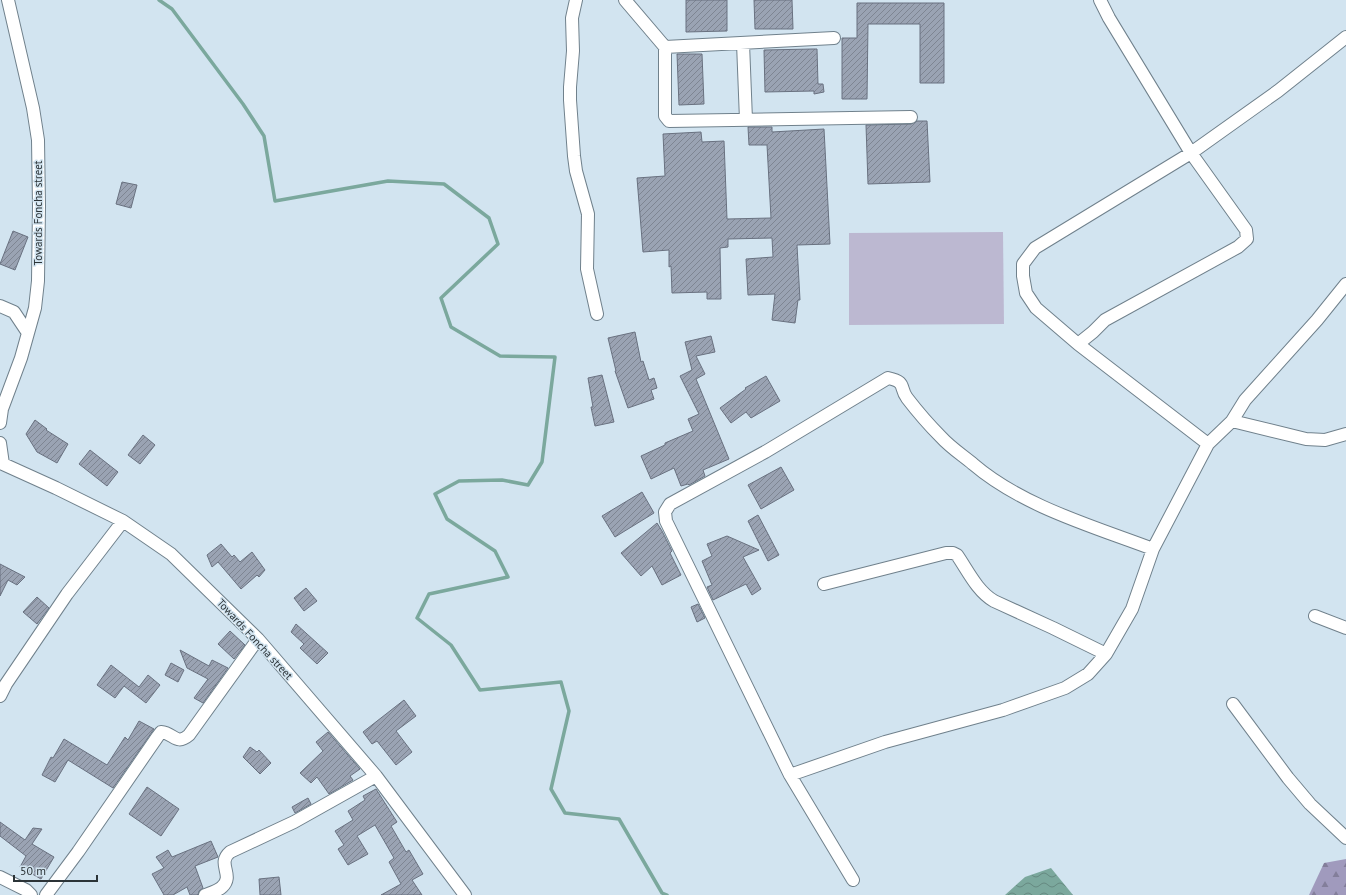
<svg xmlns="http://www.w3.org/2000/svg" width="1346" height="895" font-family="'PT Sans',sans-serif">
<style>
.forest{fill:url(#forest-firs)}
.green{fill:#bcb8d1}
.water{fill:url(#water-waves)}
.lines{fill:none;stroke-linecap:round;stroke-linejoin:round}
.stream{stroke:#7ba89d;stroke-width:3.5}
.building{fill:url(#building-hatch);stroke:#697180}
.minor-casing{stroke:#70818c;stroke-width:14}
.minor{stroke:#fff;stroke-width:12}
.labels{text-anchor:middle;dominant-baseline:central;stroke-width:3;stroke-linejoin:round;paint-order:stroke}
.street-label{font-size:11px;fill:#2b3337;stroke:#d2e4f0}
</style>
<defs>
<pattern id="forest-firs" width="22" height="20" patternUnits="userSpaceOnUse"><rect width="22" height="20" fill="#a09abd"/><path d="M5 1l3.5 6h-7zM16 11l3.5 6h-7z" fill="#837e9a"/></pattern>
<pattern id="water-waves" width="16" height="10" patternUnits="userSpaceOnUse"><rect width="16" height="10" fill="#7ba89d"/><path d="M0 5q4-4 8 0t8 0" fill="none" stroke="#658981"/></pattern>
<pattern id="building-hatch" width="6" height="6" patternUnits="userSpaceOnUse"><rect width="6" height="6" fill="#9aa3b3"/><path d="M-1 1l2-2M0 6l6-6M5 7l2-2" fill="none" stroke="#7e8592"/></pattern>
</defs>
<rect width="100%" height="100%" fill="#d2e4f0"/>
<!-- forest -->
<path class="forest" d="M 1346,859 L 1346,895 L 1309,895 L 1324,863 Z"/>
<!-- green -->
<path class="green" d="M 1003,232 L 1004,324 L 849,325 L 849,233 Z"/>
<!-- water -->
<path class="water" d="M 1051,868 L 1073,895 L 1005,895 L 1025,877 Z"/>
<g class="lines">
<!-- stream -->
<path class="stream" d="M 159,0 L 172,9 L 243,104 L 264,136 L 275,201 L 388,181 L 444,184 L 489,218 L 498,244 L 441,298 L 451,327 L 500,356 L 555,357 L 542,462 L 528,485 L 502,480 L 459,481 L 435,494 L 447,519 L 495,551 L 508,577 L 429,594 L 417,618 L 451,645 L 480,690 L 561,682 L 569,711 L 551,789 L 565,813 L 619,819 L 662,893 L 667,895"/>
</g>
<!-- building -->
<path class="building" d="M 686,0 L 727,0 L 727,31 L 686,32 Z
M 754,0 L 792,0 L 793,29 L 755,29 Z
M 857,3 L 944,3 L 944,83 L 920,83 L 920,24 L 868,24 L 867,99 L 842,99 L 842,38 L 857,38 Z
M 812,49 L 817,49 L 818,84 L 823,84 L 824,92 L 814,94 L 814,91 L 765,92 L 764,50 Z
M 677,54 L 702,54 L 704,104 L 679,105 Z
M 917,121 L 927,121 L 930,182 L 868,184 L 866,125 L 911,124 Z
M 748,127 L 772,127 L 772,132 L 824,129 L 830,244 L 797,245 L 800,300 L 798,300 L 795,323 L 772,320 L 775,294 L 748,295 L 746,259 L 773,257 L 772,238 L 728,239 L 728,247 L 720,248 L 721,299 L 707,299 L 707,292 L 672,293 L 671,266 L 669,267 L 669,250 L 643,252 L 637,178 L 665,176 L 663,134 L 701,132 L 702,142 L 724,141 L 727,219 L 771,218 L 767,145 L 749,145 Z
M 122,182 L 137,185 L 131,208 L 116,204 Z
M 13,231 L 28,237 L 15,270 L 0,264 Z
M 635,332 L 641,362 L 643,361 L 649,380 L 654,378 L 657,388 L 651,390 L 654,399 L 628,408 L 615,371 L 616,371 L 608,338 Z
M 711,336 L 715,352 L 696,356 L 705,374 L 696,379 L 729,459 L 703,470 L 705,476 L 689,485 L 688,484 L 681,486 L 674,468 L 651,479 L 641,456 L 665,445 L 665,443 L 693,431 L 688,419 L 699,414 L 680,376 L 692,370 L 685,342 Z
M 602,375 L 614,422 L 595,426 L 591,407 L 593,407 L 588,378 Z
M 766,376 L 780,401 L 751,418 L 746,412 L 731,423 L 720,408 L 746,389 L 745,388 Z
M 35,420 L 47,429 L 46,430 L 68,444 L 57,463 L 37,452 L 26,434 Z
M 143,435 L 155,445 L 140,464 L 128,455 Z
M 90,450 L 118,472 L 107,486 L 79,464 Z
M 781,467 L 794,490 L 761,509 L 748,485 Z
M 642,492 L 654,513 L 615,537 L 602,516 Z
M 758,515 L 779,555 L 768,561 L 748,521 Z
M 657,523 L 662,531 L 672,551 L 670,553 L 681,575 L 662,585 L 652,566 L 641,576 L 621,553 Z
M 727,536 L 759,550 L 743,557 L 761,589 L 752,595 L 746,584 L 713,600 L 707,587 L 712,585 L 702,561 L 712,556 L 707,544 Z
M 221,544 L 232,557 L 234,555 L 240,562 L 252,552 L 265,570 L 259,577 L 257,575 L 241,589 L 218,562 L 212,567 L 207,555 Z
M 0,564 L 25,577 L 17,585 L 8,580 L 0,596 Z
M 306,588 L 317,601 L 304,611 L 294,598 Z
M 37,597 L 49,608 L 37,624 L 23,612 Z
M 698,604 L 705,618 L 697,622 L 691,607 Z
M 296,624 L 328,653 L 317,664 L 300,648 L 304,644 L 291,632 Z
M 230,631 L 245,645 L 234,659 L 218,644 Z
M 180,650 L 209,666 L 212,660 L 228,668 L 203,703 L 194,698 L 208,679 L 187,668 Z
M 171,663 L 184,670 L 178,682 L 165,675 Z
M 111,665 L 139,687 L 148,675 L 160,685 L 146,703 L 124,686 L 115,698 L 97,685 Z
M 404,700 L 416,716 L 396,731 L 412,752 L 396,765 L 377,741 L 372,744 L 363,732 Z
M 139,721 L 154,729 L 113,788 L 68,760 L 55,782 L 42,775 L 51,757 L 53,758 L 64,739 L 107,765 L 125,737 L 128,740 Z
M 328,732 L 360,769 L 350,776 L 353,780 L 329,794 L 317,777 L 311,783 L 300,773 L 323,751 L 316,742 Z
M 250,747 L 257,752 L 259,750 L 271,763 L 260,774 L 243,757 Z
M 147,787 L 179,809 L 161,836 L 129,814 Z
M 376,789 L 397,822 L 391,826 L 406,852 L 409,850 L 423,874 L 412,880 L 422,895 L 381,895 L 401,884 L 389,862 L 394,858 L 375,825 L 357,836 L 368,854 L 348,865 L 338,849 L 344,845 L 335,831 L 353,820 L 348,811 L 365,800 L 363,796 Z
M 308,798 L 311,804 L 295,813 L 292,807 Z
M 0,822 L 25,840 L 33,828 L 42,829 L 32,844 L 54,857 L 41,879 L 20,867 L 26,856 L 0,836 Z
M 211,841 L 218,857 L 195,866 L 203,888 L 199,891 L 198,895 L 190,895 L 187,887 L 173,895 L 164,895 L 152,874 L 164,868 L 156,857 L 168,850 L 172,857 Z
M 279,877 L 281,895 L 260,895 L 259,879 Z"/>
<g class="lines">
<!-- minor casing -->
<g class="minor-casing">
<path id="minor" d="M 576,0 L 572,18 L 573,51 L 570,87 L 570,100 L 574,156 L 576,171 L 588,214 L 587,269 L 597,314
M 625,0 L 665,47 L 665,116 L 669,121 L 911,117
M 743,43 L 746,120
M 665,47 L 834,38
M 0,306 L 14,312 L 28,333
M 1078,344 L 1093,332 L 1105,320 L 1238,247 L 1247,239 L 1246,230 L 1191,153 L 1109,18 L 1100,0
M 1232,421 L 1306,439 L 1325,440 L 1346,434
M 0,423 L 2,409 L 21,358 L 35,308 L 38,281 L 39,206 L 38,140 L 33,108 L 8,0
M 0,443 L 3,464 L 56,488 L 123,521 L 171,554 L 258,639 L 376,776 L 465,895
M 1208,444 L 1078,344 L 1036,308 L 1026,293 L 1023,276 L 1023,264 L 1035,248 L 1191,153 L 1278,91 L 1346,37
M 824,584 L 946,553 L 953,553 L 957,555 C 968,571 977,591 994,601 L 1053,628 L 1106,654
M 1315,616 L 1346,628
M 0,696 L 6,684 L 67,594 L 123,521
M 1233,704 L 1288,778 L 1310,804 L 1346,838
M 790,775 L 885,742 L 1003,710 L 1065,688 L 1088,674 L 1106,654 L 1132,609 L 1153,549 L 1208,444 L 1232,421 L 1245,400 L 1317,320 L 1346,284
M 0,877 L 26,890 L 31,895
M 853,880 L 790,775 L 666,521 L 665,512 L 670,504 L 765,452 L 888,378 C 907,382 899,387 907,398 C 917,411 929,425 941,437 C 950,447 962,455 973,464 C 1022,506 1092,526 1153,549
M 46,895 L 78,852 L 158,736 L 161,732 C 174,733 176,746 189,735 L 258,639
M 205,895 C 210,893 218,891 222,887 C 235,875 216,864 230,852 L 294,822 L 376,776"/>
</g>
<!-- minor -->
<use href="#minor" class="minor"/>
</g>
<g class="labels">
<!-- street labels -->
<g class="street-label">
<text transform="translate(38 213) rotate(-90)">Towards Foncha street</text>
<text transform="translate(255 639) rotate(47)">Towards Foncha street</text>
</g>
</g>
<!-- scale -->
<path d="M14 875v6h83v-6" fill="none" stroke="#2b3337" stroke-width="2"/>
<text x="20" y="875" font-size="12" fill="#2b3337" stroke="#d2e4f0" stroke-width="3" paint-order="stroke">50 m</text>
</svg>
